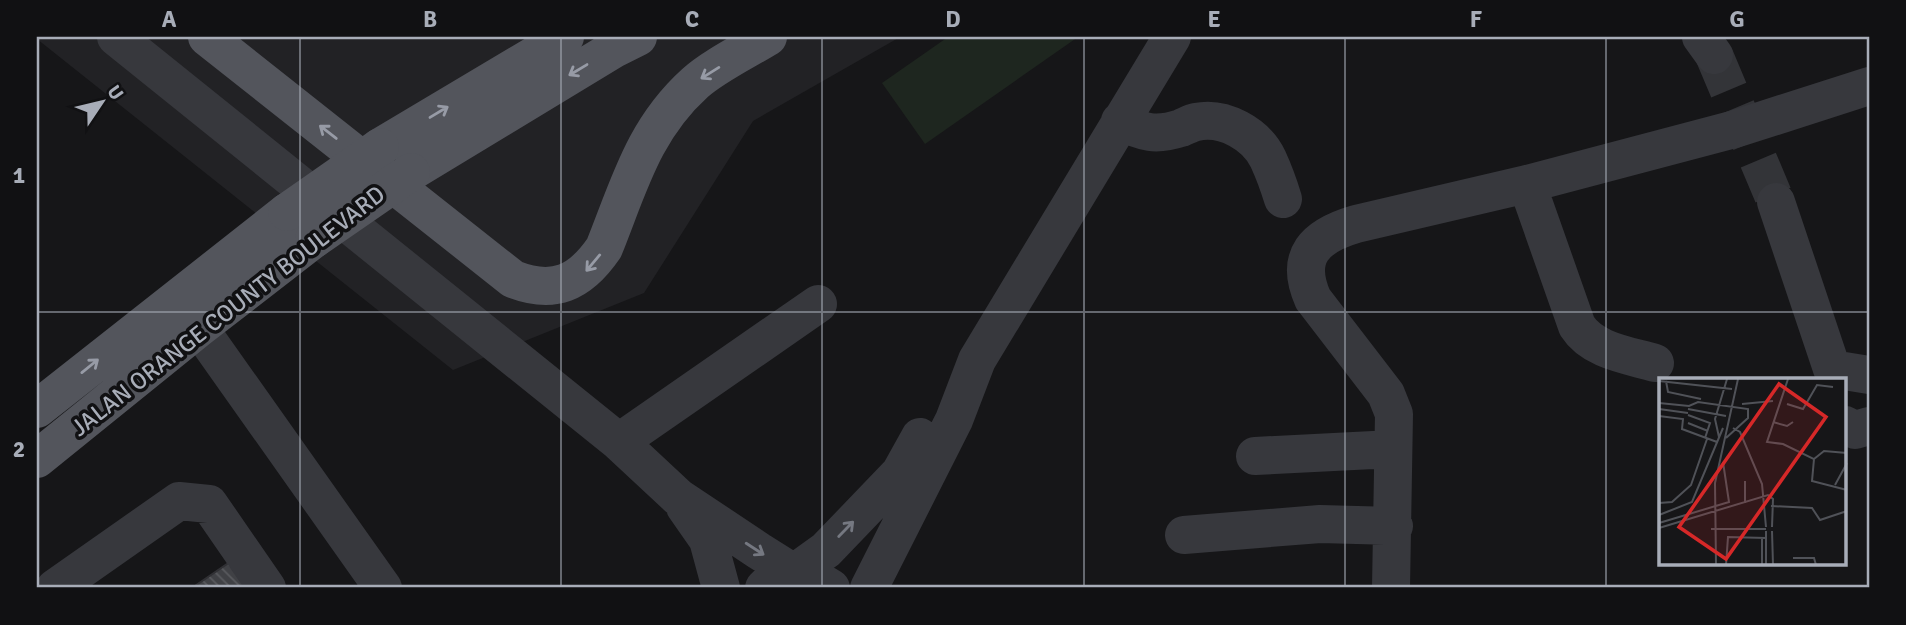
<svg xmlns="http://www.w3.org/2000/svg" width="1906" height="625" font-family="Signika,sans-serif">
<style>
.built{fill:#222225}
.pitch{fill:#1e261f}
.building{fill:url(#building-back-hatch);stroke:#303034;stroke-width:2}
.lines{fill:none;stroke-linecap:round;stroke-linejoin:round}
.minor-tunnel{stroke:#333438;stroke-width:38;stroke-dasharray:38 19;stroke-linecap:butt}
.minor{stroke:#37383d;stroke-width:38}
.major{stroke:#53555c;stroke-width:38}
.major-bridge{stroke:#53555c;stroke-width:38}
.oneway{stroke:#979ba6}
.oneway2{stroke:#757881}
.grid{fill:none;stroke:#a8adb8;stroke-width:2;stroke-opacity:0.55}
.labels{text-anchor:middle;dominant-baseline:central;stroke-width:7;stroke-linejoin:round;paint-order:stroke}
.street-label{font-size:24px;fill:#a8adb8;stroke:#111113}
.inset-road{fill:none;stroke:#505258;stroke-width:2}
.view{fill:#d62828;fill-opacity:0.15;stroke:#d62828;stroke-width:3.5}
.inset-edge{fill:none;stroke:#a8adb8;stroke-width:3.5}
.neatline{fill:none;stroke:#a8adb8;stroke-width:2.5}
.grid-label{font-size:23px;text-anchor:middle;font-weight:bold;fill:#a8adb8}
</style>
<defs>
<pattern id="building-back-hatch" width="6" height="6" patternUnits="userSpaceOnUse" patternTransform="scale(1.75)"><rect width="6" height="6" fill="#404145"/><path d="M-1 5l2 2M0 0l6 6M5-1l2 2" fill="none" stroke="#595a5e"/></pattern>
</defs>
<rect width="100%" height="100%" fill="#161618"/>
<!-- built -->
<path class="built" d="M 37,37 L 900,37 L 753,121 L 644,293 L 453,370 L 37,39 Z"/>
<!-- pitch -->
<path class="pitch" d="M 948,37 L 1078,37 L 925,144 L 882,83 Z"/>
<!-- building -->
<path class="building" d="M 233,560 L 253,588 L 192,588 Z"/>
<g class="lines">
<!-- minor-tunnel -->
<path class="minor-tunnel" d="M 1714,55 L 1776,202"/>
<!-- minor -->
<path class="minor" d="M 116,37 L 619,442 L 678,497 L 759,551 L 794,573 L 816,579 L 831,588
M 1701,37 L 1714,55
M 1120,121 C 1143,133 1156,136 1181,128 C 1186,126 1191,123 1196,122 C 1224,116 1256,134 1268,159 C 1274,172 1279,186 1283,199
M 1527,184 L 1577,326 C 1593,351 1628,355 1655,363
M 1776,202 L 1832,369 L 1869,375
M 177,304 L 199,328 L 383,588
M 1845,425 L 1855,430 L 1869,426
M 619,442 L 818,304
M 1255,456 L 1393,449
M 685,507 L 708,540 L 721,588
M 1184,535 L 1320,524 L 1394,526
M 55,588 L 179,501 L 209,504 L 267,588
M 764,588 L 773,579 L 794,573 L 826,550 L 900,473 L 920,437
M 869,588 L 954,420 L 977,360 L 1172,37
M 1391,588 L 1394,414 L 1386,394 L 1313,299 C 1294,256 1315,236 1356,224 L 1527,184 L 1735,129 L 1869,86"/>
<!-- major -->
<path class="major" d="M 207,37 L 513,279 C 554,295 580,283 604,248 C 629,186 643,130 695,83 C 714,66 745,51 768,37
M 380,147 L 565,37
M 411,172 L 614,49 L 638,37
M 37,409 L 287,212
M 37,459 L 199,328 L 314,239"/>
<!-- major-bridge -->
<path class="major-bridge" d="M 287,212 L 380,147
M 314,239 L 411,172"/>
</g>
<!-- one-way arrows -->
<defs><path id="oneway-shaft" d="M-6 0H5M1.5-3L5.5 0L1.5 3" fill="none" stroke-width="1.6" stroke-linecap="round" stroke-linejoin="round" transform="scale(1.75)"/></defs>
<g class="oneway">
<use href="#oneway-shaft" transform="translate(578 70) rotate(149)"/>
<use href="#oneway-shaft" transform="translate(710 73) rotate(148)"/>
<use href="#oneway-shaft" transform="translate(439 112) rotate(-31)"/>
<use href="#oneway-shaft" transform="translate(328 132) rotate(-142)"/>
<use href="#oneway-shaft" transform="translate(593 263) rotate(130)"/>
<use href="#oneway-shaft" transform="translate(90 366) rotate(-39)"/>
</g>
<g class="oneway2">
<use href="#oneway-shaft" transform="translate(846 529) rotate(-46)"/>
<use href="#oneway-shaft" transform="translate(755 549) rotate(33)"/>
</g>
<!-- grid -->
<path class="grid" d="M 300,37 L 300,588M 561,37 L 561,588M 822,37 L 822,588M 1084,37 L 1084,588M 1345,37 L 1345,588M 1606,37 L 1606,588M 37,312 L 1869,312"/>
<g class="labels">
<!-- street labels -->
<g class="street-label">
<text transform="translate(228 311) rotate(-38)">JALAN ORANGE COUNTY BOULEVARD</text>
</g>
</g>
<!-- overview -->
<g transform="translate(1659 378)">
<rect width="187" height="187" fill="#161618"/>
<path class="inset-road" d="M 129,1 L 108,64 L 124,66 L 155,81 L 153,103 L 188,112M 0,3 L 73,11M 7,3 L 9,14 L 42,21M 0,25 L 30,28 L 39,24 L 89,31 L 89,40 L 67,60M 83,26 L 114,23M 128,26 L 144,31 L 158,7 L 174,9M 0,31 L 29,35M 29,31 L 67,38M 29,37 L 51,45 L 46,60M 0,38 L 24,41 L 23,51 L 58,64M 114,44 L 128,48 L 134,44M 29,45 L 49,53M 74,50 L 81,54 L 103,106 L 107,149M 60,59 L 56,41 L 68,1M 155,81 L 165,73 L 188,75M 176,107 L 188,85M 0,125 L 13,124 L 32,107 L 48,61M 86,125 L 86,103M 112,128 L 153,130 L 161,142 L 188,133M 0,137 L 33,124 L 64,50M 0,145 L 70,124 L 64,84M 0,150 L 109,117 L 114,121 L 113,149M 52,151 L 107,151M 107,153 L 107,187M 113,153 L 114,187M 103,160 L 103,187M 134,180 L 155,180 L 157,187M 57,187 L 56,105 L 79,1M 67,187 L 69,159 L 107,160"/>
<path class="view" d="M 120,6 L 167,39 L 67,181 L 20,149 Z"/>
<rect width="187" height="187" class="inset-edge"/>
</g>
<!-- border -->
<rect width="1906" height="625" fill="none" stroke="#111113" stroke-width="77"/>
<!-- north arrow -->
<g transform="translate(102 102) rotate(55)" stroke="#111113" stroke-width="5" paint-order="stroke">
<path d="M0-5L12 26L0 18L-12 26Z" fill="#a8adb8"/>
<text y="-10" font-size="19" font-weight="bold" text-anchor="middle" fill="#a8adb8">U</text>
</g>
<rect x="38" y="38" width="1830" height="548" class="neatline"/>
<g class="grid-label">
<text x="169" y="27">A</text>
<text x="430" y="27">B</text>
<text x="692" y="27">C</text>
<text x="953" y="27">D</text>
<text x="1214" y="27">E</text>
<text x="1476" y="27">F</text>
<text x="1737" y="27">G</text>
<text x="19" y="183">1</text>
<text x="19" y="457">2</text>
</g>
</svg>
